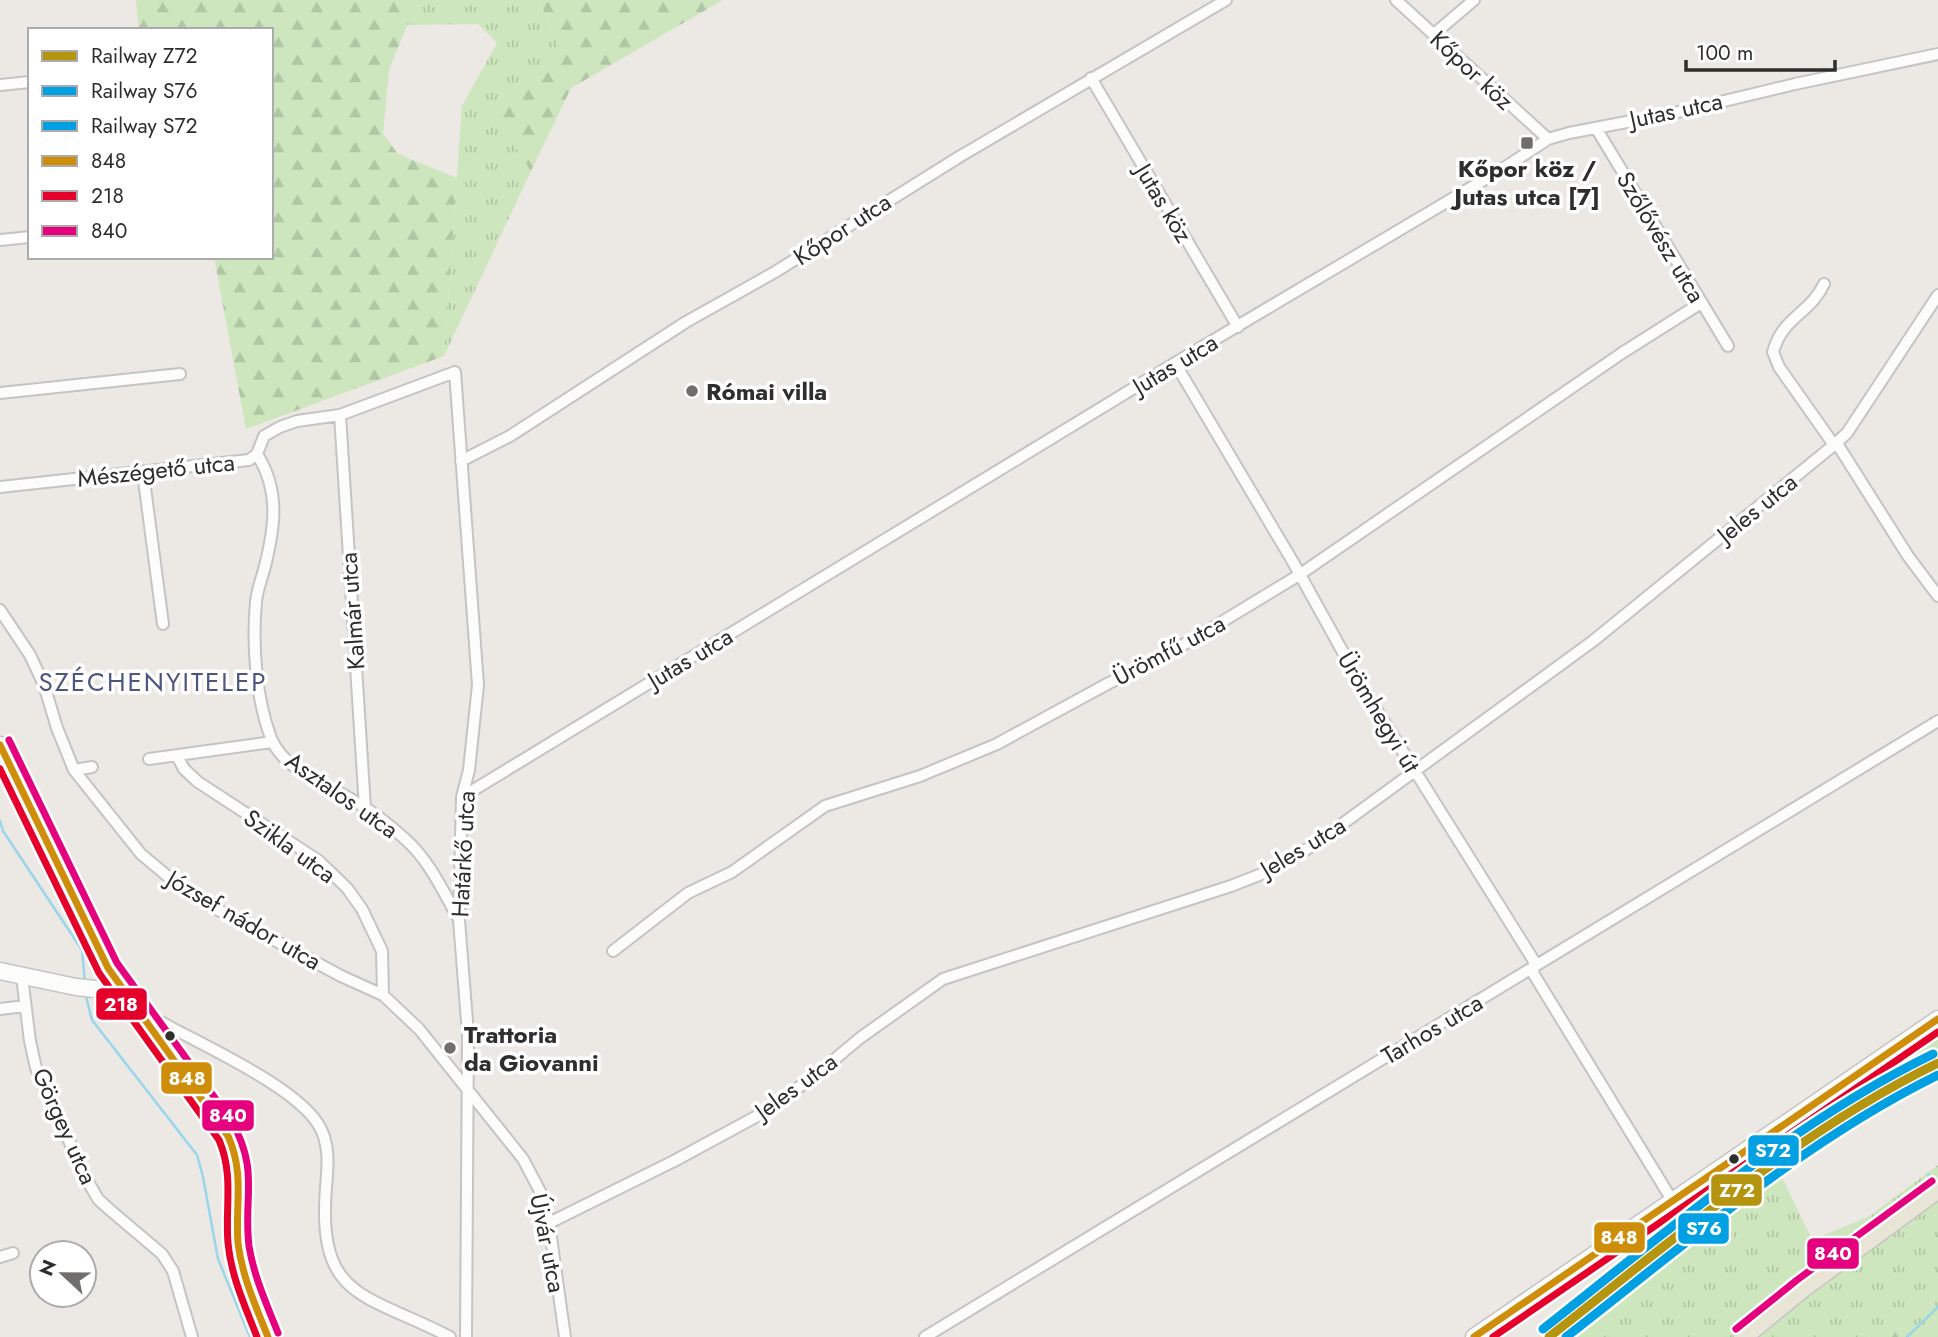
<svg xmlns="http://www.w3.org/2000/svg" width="1938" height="1337" font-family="Jost,sans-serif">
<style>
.grass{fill:url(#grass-tufts)}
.forest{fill:url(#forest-firs)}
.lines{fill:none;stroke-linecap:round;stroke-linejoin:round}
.stream{stroke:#99d6ec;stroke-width:2.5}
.street-casing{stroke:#c5c4c5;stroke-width:14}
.secondary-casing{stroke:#c5c4c5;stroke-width:19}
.primary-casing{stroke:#c6c5c4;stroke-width:21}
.street{stroke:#fcfcfb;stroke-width:10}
.secondary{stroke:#fcfcfb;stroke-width:16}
.primary{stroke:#e8e4d6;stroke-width:18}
.bus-1-casing{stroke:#fff;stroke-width:12}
.bus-2-casing{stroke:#fff;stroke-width:12}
.bus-3-casing{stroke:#fff;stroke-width:12}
.bus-1{stroke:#cf8e09;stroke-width:7}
.bus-2{stroke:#e4002b;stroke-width:7}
.bus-3{stroke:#e5007d;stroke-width:7}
.rail-1-casing{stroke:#fff;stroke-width:14}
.rail-2-casing{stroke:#fff;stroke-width:14}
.rail-3-casing{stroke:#fff;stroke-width:14}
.rail-1{stroke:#b59510;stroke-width:9}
.rail-2{stroke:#00a0e3;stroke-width:9}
.rail-3{stroke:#00a0e3;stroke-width:9}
.poi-dot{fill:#706f6e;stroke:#fff;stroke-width:2.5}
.bus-dot{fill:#2e2e2e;stroke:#fff;stroke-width:2.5}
.labels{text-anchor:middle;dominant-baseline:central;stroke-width:7;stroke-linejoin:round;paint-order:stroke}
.street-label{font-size:24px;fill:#2e2e2e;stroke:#fff}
.poi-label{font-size:24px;font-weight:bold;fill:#2e2e2e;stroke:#fff;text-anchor:start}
.neighbourhood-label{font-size:26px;letter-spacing:2px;fill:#4d5680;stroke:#fff}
.line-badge{stroke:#fff;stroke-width:2.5}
.badge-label{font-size:19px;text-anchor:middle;font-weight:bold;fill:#fff}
</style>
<defs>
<pattern id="grass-tufts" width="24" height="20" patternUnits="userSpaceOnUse" patternTransform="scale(1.75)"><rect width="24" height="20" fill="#cee6be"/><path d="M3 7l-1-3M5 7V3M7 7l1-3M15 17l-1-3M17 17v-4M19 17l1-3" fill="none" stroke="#b1c6a4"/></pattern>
<pattern id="forest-firs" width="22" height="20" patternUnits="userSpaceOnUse" patternTransform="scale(1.75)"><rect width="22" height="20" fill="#cee6be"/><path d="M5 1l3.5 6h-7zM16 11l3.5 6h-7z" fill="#b1c6a4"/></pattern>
</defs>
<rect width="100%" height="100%" fill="#ece8e4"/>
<!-- grass -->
<path class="grass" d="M 407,0 L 539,0 L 562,54 L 489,105 L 531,171 L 444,356 L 462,106 L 497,43 L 478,24 L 407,25 Z
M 1938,1028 L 1938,1050 L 1887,1076 L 1843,1106 L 1688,1221 L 1678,1208 L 1756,1150 Z
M 1938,1165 L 1938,1337 L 1908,1337 L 1887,1320 L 1869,1337 L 1571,1337 L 1781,1175 L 1812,1240 L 1868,1217 Z"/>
<!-- forest -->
<path class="forest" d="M 136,0 L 407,0 L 407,25 L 389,70 L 383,134 L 398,154 L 457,178 L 444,356 L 246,429 L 214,257 L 271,257 L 271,30 L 139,30 Z
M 539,0 L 723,0 L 571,88 L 531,171 L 489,105 L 562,54 Z
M 1887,1320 L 1908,1337 L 1869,1337 Z"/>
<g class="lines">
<!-- stream -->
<path class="stream" d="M 0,821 L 3,831 L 82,950 L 85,983
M 85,993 L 92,1020 L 197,1155 L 203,1177 L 218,1259 L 250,1337
M 1928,1174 L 1929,1176
M 1907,1337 L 1938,1307"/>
<!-- street casing -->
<g class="street-casing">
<path id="street" d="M 1396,0 L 1548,139
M 1434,34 L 1474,0
M 1091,78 L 1238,327
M 0,85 L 30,82
M 1596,128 L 1728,346
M 0,240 L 30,237
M 1824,284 C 1810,314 1783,316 1773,352 L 1779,367 L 1834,445
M 1175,363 L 1293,562 L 1360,683 L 1534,961 L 1533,973 L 1672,1200
M 0,393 L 180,374
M 340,415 L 365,808
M 1836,442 L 1908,556 L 1938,596
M 257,454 C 280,491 275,526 265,566 C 262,578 257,590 256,602 C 252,644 256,699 271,738 C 283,770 327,784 354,801 C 372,811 390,825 405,839 C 429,860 443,891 458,918
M 461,461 L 510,436 L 686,322 L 775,272 L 959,157 L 1226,0
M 143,473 L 163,624
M 0,487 L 249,460 L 257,454 L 264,436 L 280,427 L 297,421 L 340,415 L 455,372 L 478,685 L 469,770 L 462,797 L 459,920 L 468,1034 L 466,1337
M 0,610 L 30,655 L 44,685 L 57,728 L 74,770 L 141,854 L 184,890 L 211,906 L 341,976 L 383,995 L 419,1029 L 523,1159 L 542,1195 L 549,1223 L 565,1337
M 177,756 L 184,769 L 198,782 L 319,861 L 347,888 L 362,909 L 382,951 L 383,995
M 149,759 L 272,742
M 74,770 L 92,767
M 462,797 L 1175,363 L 1504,168 L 1548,139 L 1569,133 L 1674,113 L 1795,84 L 1938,54
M 613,951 L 688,893 L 732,872 L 825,806 L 920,776 L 997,744 L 1109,683 L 1164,656 L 1220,623 L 1299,575 L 1622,353 L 1701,303
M 22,977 L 30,1041 L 36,1068 L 86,1178 L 98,1199 L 110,1210 L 162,1254 L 173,1271 L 192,1337
M 0,1009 L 25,1006
M 145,1020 L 163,1023 C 204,1046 294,1086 318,1124 C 330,1142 328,1166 326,1187 C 317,1300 365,1293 450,1337
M 549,1223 L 674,1161 L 761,1114 L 816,1075 L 860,1038 L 943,979 L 1231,886 L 1272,870 L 1312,846 L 1593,641 L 1834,445 L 1847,433 L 1938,295
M 0,1257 L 13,1253
M 925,1337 L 1938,721"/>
</g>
<!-- secondary casing -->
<g class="secondary-casing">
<path id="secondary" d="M 0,745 L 108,968 L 223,1126 C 230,1139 236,1153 238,1167 C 243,1196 234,1225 240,1254 C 245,1283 258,1310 268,1337
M 0,971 L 76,987 L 123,992
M 1474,1337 L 1938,1019"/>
</g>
<!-- primary casing -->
<g class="primary-casing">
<path id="primary" d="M 1743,1337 L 1803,1288 L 1938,1189"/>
</g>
<!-- street -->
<use href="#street" class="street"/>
<!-- secondary -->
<use href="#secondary" class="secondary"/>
<!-- primary -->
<use href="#primary" class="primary"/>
<!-- bus-1 casing -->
<g class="bus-1-casing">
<path id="bus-1" d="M 0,745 L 108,968 L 228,1136 C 245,1174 235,1205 238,1243 C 242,1276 256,1307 268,1337
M 1474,1337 L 1938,1019"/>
</g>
<!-- bus-2 casing -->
<g class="bus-2-casing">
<path id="bus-2" d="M 0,769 L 99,973 L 219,1140 C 234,1175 225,1207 228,1243 C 231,1276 245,1306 257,1337
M 1493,1337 L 1938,1032"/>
</g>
<!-- bus-3 casing -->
<g class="bus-3-casing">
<path id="bus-3" d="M 9,740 L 117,963 L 231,1120 C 260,1171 243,1196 249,1246 C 254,1277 267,1305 278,1333
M 1736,1329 L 1797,1280 L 1932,1181"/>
</g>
<!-- bus-1 -->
<use href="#bus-1" class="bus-1"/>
<!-- bus-2 -->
<use href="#bus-2" class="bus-2"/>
<!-- bus-3 -->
<use href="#bus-3" class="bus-3"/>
<!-- rail-1 casing -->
<g class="rail-1-casing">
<path id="rail-1" d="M 1549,1337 C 1674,1240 1795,1133 1938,1063"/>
</g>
<!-- rail-2 casing -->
<g class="rail-2-casing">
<path id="rail-2" d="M 1566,1337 C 1686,1244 1802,1142 1938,1075"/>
</g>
<!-- rail-3 casing -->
<g class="rail-3-casing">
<path id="rail-3" d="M 1543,1329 C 1668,1231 1790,1124 1933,1054"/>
</g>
<!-- rail-1 -->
<use href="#rail-1" class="rail-1"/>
<!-- rail-2 -->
<use href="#rail-2" class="rail-2"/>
<!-- rail-3 -->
<use href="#rail-3" class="rail-3"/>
</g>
<!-- markers -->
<g class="poi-dot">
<rect x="1520" y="136" width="14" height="14" rx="3.5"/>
<circle cx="692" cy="391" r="7"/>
<circle cx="450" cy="1048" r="7"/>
</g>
<g class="bus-dot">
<circle cx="170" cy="1036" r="6"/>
<circle cx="1734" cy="1159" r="6"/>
</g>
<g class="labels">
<!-- street labels -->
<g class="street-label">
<text transform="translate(1472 70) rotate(43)">Kőpor köz</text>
<text transform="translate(1676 110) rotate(-12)">Jutas utca</text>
<text transform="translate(1164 203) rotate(59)">Jutas köz</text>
<text transform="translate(842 229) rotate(-33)">Kőpor utca</text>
<text transform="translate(1661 237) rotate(59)">Szőlővész utca</text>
<text transform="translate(1175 364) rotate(-31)">Jutas utca</text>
<text transform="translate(156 470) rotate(-6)">Mészégető utca</text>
<text transform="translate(1757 508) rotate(-39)">Jeles utca</text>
<text transform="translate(352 611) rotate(-94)">Kalmár utca</text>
<text transform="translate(1169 650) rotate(-28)">Ürömfű utca</text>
<text transform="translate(690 658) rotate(-31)">Jutas utca</text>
<text transform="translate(1379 712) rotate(59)">Ürömhegyi út</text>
<text transform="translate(342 795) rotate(35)">Asztalos utca</text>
<text transform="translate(290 846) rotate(36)">Szikla utca</text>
<text transform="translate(1303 847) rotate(-31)">Jeles utca</text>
<text transform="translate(463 854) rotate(-87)">Határkő utca</text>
<text transform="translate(244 920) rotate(30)">József nádor utca</text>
<text transform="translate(1432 1029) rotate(-31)">Tarhos utca</text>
<text transform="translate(796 1086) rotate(-36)">Jeles utca</text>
<text transform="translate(65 1126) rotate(66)">Görgey utca</text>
<text transform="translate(548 1243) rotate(79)">Újvár utca</text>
</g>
<!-- poi labels -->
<g class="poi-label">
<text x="1527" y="168" text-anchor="middle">Kőpor köz /<tspan x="1527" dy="28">Jutas utca [7]</tspan></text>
<text x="706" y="391">Római villa</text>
<text x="464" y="1034">Trattoria<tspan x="464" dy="28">da Giovanni</tspan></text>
</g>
<!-- neighbourhood labels -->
<g class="neighbourhood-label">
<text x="153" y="682">SZÉCHENYITELEP</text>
</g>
</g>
<g class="line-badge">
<rect x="95" y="987" width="53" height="34" rx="7" fill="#e4002b"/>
<rect x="160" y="1061" width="53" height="34" rx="7" fill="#cf8e09"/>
<rect x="201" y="1099" width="54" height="33" rx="7" fill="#e5007d"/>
<rect x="1747" y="1134" width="53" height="33" rx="7" fill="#00a0e3"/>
<rect x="1710" y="1173" width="53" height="34" rx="7" fill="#b59510"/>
<rect x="1677" y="1212" width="53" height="33" rx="7" fill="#00a0e3"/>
<rect x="1593" y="1221" width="53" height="33" rx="7" fill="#cf8e09"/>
<rect x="1806" y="1237" width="54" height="33" rx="7" fill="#e5007d"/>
</g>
<g class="badge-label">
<text x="121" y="1011">218</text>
<text x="187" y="1085">848</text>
<text x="228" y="1122">840</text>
<text x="1773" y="1157">S72</text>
<text x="1737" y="1197">Z72</text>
<text x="1704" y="1235">S76</text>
<text x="1619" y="1244">848</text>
<text x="1833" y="1260">840</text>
</g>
<!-- legend -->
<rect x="28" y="28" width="245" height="231" fill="#ffffff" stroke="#ababab" stroke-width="2"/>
<rect x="42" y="51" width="35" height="10" fill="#b59510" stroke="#ababab" stroke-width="2"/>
<text x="91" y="63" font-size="21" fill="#2e2e2e">Railway Z72</text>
<rect x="42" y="86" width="35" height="10" fill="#00a0e3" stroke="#ababab" stroke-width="2"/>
<text x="91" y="98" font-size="21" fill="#2e2e2e">Railway S76</text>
<rect x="42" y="121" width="35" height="10" fill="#00a0e3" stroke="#ababab" stroke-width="2"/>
<text x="91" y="133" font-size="21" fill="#2e2e2e">Railway S72</text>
<rect x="42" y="156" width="35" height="10" fill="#cf8e09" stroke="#ababab" stroke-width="2"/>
<text x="91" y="168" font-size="21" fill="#2e2e2e">848</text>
<rect x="42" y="191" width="35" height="10" fill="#e4002b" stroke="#ababab" stroke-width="2"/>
<text x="91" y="203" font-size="21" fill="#2e2e2e">218</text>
<rect x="42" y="226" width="35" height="10" fill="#e5007d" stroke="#ababab" stroke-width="2"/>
<text x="91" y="238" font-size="21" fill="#2e2e2e">840</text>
<!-- north arrow -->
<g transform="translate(63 1274) rotate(292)"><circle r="33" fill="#ffffff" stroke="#ababab" stroke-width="2"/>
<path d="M0-5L12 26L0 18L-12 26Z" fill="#706f6e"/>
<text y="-10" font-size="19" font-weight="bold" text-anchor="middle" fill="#2e2e2e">N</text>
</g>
<!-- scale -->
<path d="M1686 60v10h149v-10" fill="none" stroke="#2e2e2e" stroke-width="3.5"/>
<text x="1696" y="60" font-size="21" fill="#2e2e2e" stroke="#ffffff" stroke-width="5" paint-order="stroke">100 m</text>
</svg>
